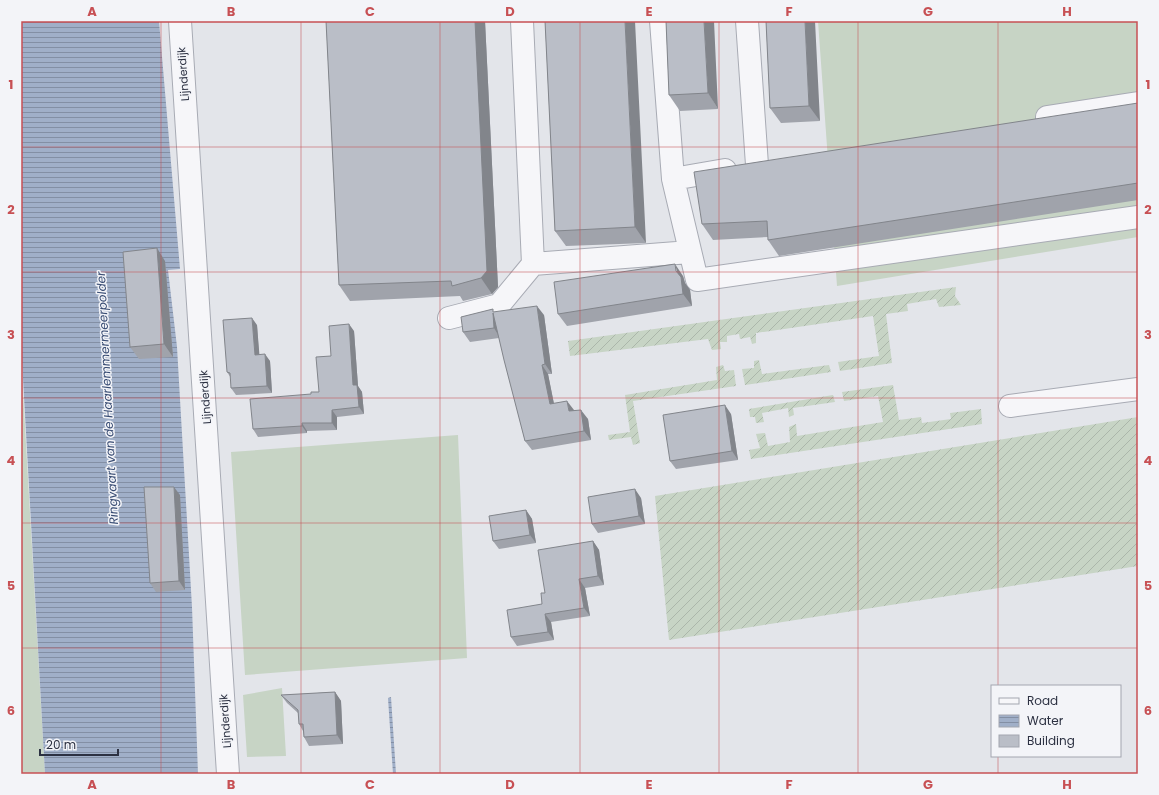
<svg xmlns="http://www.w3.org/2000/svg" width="1159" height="795" font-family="Poppins,sans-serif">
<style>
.grass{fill:#c7d4c5}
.garden{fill:url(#garden-furrows)}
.water{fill:url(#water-rules)}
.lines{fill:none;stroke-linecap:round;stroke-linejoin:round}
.minor-casing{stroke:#a8abb4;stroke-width:24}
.minor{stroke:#f6f6f9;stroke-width:22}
.wall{fill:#a0a3ab}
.shaded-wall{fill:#82858b}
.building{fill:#babec7;stroke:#82858b}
.grid{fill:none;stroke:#c75054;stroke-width:1;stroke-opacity:0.55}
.labels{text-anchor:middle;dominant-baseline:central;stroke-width:3;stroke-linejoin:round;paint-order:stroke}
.street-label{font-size:11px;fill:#2c3142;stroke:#f3f4f8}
.water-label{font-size:12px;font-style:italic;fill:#384c73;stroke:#f3f4f8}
.neatline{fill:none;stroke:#c75054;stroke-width:1.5}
.grid-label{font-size:13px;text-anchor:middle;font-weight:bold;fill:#c75054}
</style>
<defs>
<pattern id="garden-furrows" width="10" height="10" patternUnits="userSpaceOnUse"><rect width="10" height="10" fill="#c7d4c5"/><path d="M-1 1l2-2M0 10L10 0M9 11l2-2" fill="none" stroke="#abb6aa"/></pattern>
<pattern id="water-rules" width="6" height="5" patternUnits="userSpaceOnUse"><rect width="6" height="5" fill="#a0afc8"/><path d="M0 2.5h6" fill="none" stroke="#838fa4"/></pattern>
</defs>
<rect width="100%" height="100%" fill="#e3e5ea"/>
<!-- grass -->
<path class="grass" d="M 818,21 L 1138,21 L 1138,237 L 837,286 Z
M 21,343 L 23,392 L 45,774 L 21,774 Z
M 458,435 L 467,658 L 245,675 L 231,452 Z
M 282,688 L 286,756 L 247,757 L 243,695 Z"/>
<!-- garden -->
<path class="garden" d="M 956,287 L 955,296 L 961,305 L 939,307 L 936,299 L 907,304 L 908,311 L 886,314 L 892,363 L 840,371 L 838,362 L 879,356 L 873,316 L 756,333 L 756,343 L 752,344 L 750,337 L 740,339 L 739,334 L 727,336 L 727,342 L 720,342 L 721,349 L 712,350 L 708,339 L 570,356 L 568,341 Z
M 759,360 L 762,374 L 829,365 L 831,372 L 745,385 L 742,369 L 754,368 L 754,361 Z
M 723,365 L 725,371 L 734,370 L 736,386 L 633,401 L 640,443 L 633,445 L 631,437 L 609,440 L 608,435 L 630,432 L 625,395 L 717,380 L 716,367 Z
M 893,385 L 899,420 L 921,417 L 922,423 L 951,419 L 950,413 L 981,409 L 982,424 L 751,459 L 749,450 L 760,448 L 756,434 L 765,433 L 768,446 L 790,442 L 789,427 L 796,424 L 797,436 L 883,422 L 878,396 L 844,401 L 842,392 Z
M 833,395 L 835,402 L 793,408 L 794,415 L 789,417 L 788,408 L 762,413 L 764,422 L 756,423 L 755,417 L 750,417 L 749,409 Z
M 1138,417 L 1138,566 L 669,640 L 655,496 Z"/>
<!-- water -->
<path class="water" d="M 21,21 L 159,21 L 180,269 L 168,270 L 177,347 L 192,607 L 198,774 L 45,774 L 21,343 Z
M 391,697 L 396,774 L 393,774 L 388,698 Z"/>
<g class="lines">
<!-- minor casing -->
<g class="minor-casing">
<path id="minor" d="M 180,21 L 228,774
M 522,21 L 533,264
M 661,21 L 673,179
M 747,21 L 757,165
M 1047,117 L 1138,103
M 725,170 L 673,179 L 697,280 L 1138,217
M 449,318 L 499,305 L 533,264 L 690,252
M 1010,406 L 1138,389"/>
</g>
<!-- minor -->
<use href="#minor" class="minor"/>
</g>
<!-- wall -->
<path class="wall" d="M 326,21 L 485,21 L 498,287 L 492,294 L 463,301 L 460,296 L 350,301 L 339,285 Z
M 545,21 L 646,243 L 566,246 L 555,231 Z
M 666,21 L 718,109 L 680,111 L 669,95 Z
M 766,21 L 820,121 L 781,123 L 770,108 Z
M 1138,103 L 1138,200 L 779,256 L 768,240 L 768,237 L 713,240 L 702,224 Z
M 165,261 L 173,357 L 139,359 L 130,347 Z
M 683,276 L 685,283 L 690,290 L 692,306 L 567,326 L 558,314 Z
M 495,312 L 544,315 L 552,374 L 548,374 L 554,404 L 574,411 L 588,419 L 591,440 L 532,450 L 525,441 L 499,338 L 470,342 L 463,332 Z
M 257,325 L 259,355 L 270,361 L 272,393 L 236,395 L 231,388 L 231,378 L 227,372 Z
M 354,331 L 358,386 L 362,392 L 364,414 L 337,417 L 337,430 L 307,431 L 307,433 L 258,437 L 253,429 L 311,394 L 319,392 Z
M 731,414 L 738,460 L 676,469 L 670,461 Z
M 180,495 L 185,590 L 156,592 L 150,583 Z
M 641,498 L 645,524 L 598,533 L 592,524 Z
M 526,510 L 532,519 L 536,543 L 499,549 L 493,541 Z
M 593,541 L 599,550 L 604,585 L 585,588 L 590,616 L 551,622 L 554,640 L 517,646 L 511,637 L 542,604 L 545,593 Z
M 335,692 L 341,701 L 343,744 L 309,746 L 304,737 L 303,731 L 299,724 L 298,713 L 287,703 L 281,695 Z"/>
<!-- shaded-wall -->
<path class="shaded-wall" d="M 475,21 L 485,21 L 498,287 L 492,294 L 481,278 Z
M 625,21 L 635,21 L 646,243 L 635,227 Z
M 704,21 L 714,21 L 718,109 L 708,93 Z
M 805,21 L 815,21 L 820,121 L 809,106 Z
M 157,248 L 165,261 L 173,357 L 164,344 Z
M 675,264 L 683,276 L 685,283 L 690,290 L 692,306 L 683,294 Z
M 537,306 L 544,315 L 552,374 L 545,364 Z
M 493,313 L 500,338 L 494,328 Z
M 252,318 L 257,325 L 260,362 L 255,355 Z
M 349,324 L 354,331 L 358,386 L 362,392 L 364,414 L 359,407 L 353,385 Z
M 265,354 L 270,361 L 272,393 L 267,386 Z
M 542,365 L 548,374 L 556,414 L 550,404 Z
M 567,401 L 574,410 L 576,420 L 569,411 Z
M 725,405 L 731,414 L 738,460 L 732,451 Z
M 332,410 L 337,417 L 337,430 L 332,423 Z
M 581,410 L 588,419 L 591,440 L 584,431 Z
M 302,423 L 307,431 L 307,433 L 302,426 Z
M 174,487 L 180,495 L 185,590 L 179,581 Z
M 635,489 L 641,498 L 645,524 L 639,516 Z
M 526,510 L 532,519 L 536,543 L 530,535 Z
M 593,541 L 599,550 L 604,585 L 598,576 Z
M 579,579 L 585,588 L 590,616 L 584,608 Z
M 545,614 L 551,622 L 554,640 L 548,632 Z
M 335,692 L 341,701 L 343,744 L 337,735 Z"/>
<!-- building -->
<path class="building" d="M 326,21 L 475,21 L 487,271 L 481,278 L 452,286 L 451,281 L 339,285 Z
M 545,21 L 625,21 L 635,227 L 555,231 Z
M 666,21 L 704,21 L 708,93 L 669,95 Z
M 766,21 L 805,21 L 809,106 L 770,108 Z
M 1138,103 L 1138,183 L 768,240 L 767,221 L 702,224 L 694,172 Z
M 157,248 L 164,344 L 130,347 L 123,252 Z
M 675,264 L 676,271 L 681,277 L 683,294 L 558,314 L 554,282 Z
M 537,306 L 545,364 L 542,365 L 550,404 L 567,401 L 569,411 L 581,410 L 584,431 L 525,441 L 504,360 L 493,313 L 494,328 L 463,332 L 461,317 L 493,309 L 493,312 Z
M 252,318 L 255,355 L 265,354 L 267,386 L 231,388 L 230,373 L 227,372 L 223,320 Z
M 349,324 L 353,385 L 357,385 L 359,407 L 332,410 L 332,423 L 302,423 L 302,426 L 253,429 L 250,399 L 311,394 L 311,392 L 319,392 L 316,357 L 331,356 L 329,326 Z
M 725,405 L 732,451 L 670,461 L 663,415 Z
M 144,487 L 174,487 L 179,581 L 150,583 Z
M 635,489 L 639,516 L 592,524 L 588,497 Z
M 526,510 L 530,535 L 493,541 L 489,516 Z
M 593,541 L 598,576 L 579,579 L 584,608 L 545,614 L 548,632 L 511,637 L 507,610 L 542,604 L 541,593 L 545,593 L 538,550 Z
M 335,692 L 337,735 L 304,737 L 303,724 L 299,724 L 298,710 L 281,695 Z"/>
<!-- grid -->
<path class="grid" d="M 161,21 L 161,774M 301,21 L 301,774M 440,21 L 440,774M 580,21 L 580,774M 719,21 L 719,774M 858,21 L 858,774M 998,21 L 998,686M 21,147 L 1138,147M 21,272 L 1138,272M 21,398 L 1138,398M 21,523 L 1138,523M 21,648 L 1138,648M 998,756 L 998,774"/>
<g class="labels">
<!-- street labels -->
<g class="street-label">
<text transform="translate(183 74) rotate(-94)">Lijnderdijk</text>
<text transform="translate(205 397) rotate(-94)">Lijnderdijk</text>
<text transform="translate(225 721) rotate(-94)">Lijnderdijk</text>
</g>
<!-- water labels -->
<g class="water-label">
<text transform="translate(107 398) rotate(-93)">Ringvaart van de Haarlemmermeerpolder</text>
</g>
</g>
<!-- border -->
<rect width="1159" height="795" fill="none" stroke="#f3f4f8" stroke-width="44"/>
<!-- legend -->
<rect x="991" y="685" width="130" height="72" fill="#f3f4f8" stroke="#a3a6af"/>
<rect x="999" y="698" width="20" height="6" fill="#f6f6f9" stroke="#a3a6af"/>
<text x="1027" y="705" font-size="12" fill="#2c3142">Road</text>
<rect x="999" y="715" width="20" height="12" fill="url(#water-rules)" stroke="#a3a6af"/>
<text x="1027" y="725" font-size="12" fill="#2c3142">Water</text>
<rect x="999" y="735" width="20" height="12" fill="#babec7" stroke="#a3a6af"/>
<text x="1027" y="745" font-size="12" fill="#2c3142">Building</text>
<!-- scale -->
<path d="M40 749v6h78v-6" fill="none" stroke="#2c3142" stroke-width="2"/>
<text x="46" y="749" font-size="12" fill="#2c3142" stroke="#f3f4f8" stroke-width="3" paint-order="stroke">20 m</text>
<rect x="22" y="22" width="1115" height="751" class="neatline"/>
<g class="grid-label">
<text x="92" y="16">A</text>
<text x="231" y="16">B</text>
<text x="370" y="16">C</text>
<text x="510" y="16">D</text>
<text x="649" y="16">E</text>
<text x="789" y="16">F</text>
<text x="928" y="16">G</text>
<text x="1067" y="16">H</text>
<text x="11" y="89">1</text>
<text x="1148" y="89">1</text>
<text x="11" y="214">2</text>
<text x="1148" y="214">2</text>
<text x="11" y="339">3</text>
<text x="1148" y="339">3</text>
<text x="11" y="465">4</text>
<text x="1148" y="465">4</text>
<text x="11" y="590">5</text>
<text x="1148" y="590">5</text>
<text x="11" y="715">6</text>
<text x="1148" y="715">6</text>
<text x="92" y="789">A</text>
<text x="231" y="789">B</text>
<text x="370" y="789">C</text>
<text x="510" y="789">D</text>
<text x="649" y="789">E</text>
<text x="789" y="789">F</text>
<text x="928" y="789">G</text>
<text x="1067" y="789">H</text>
</g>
</svg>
